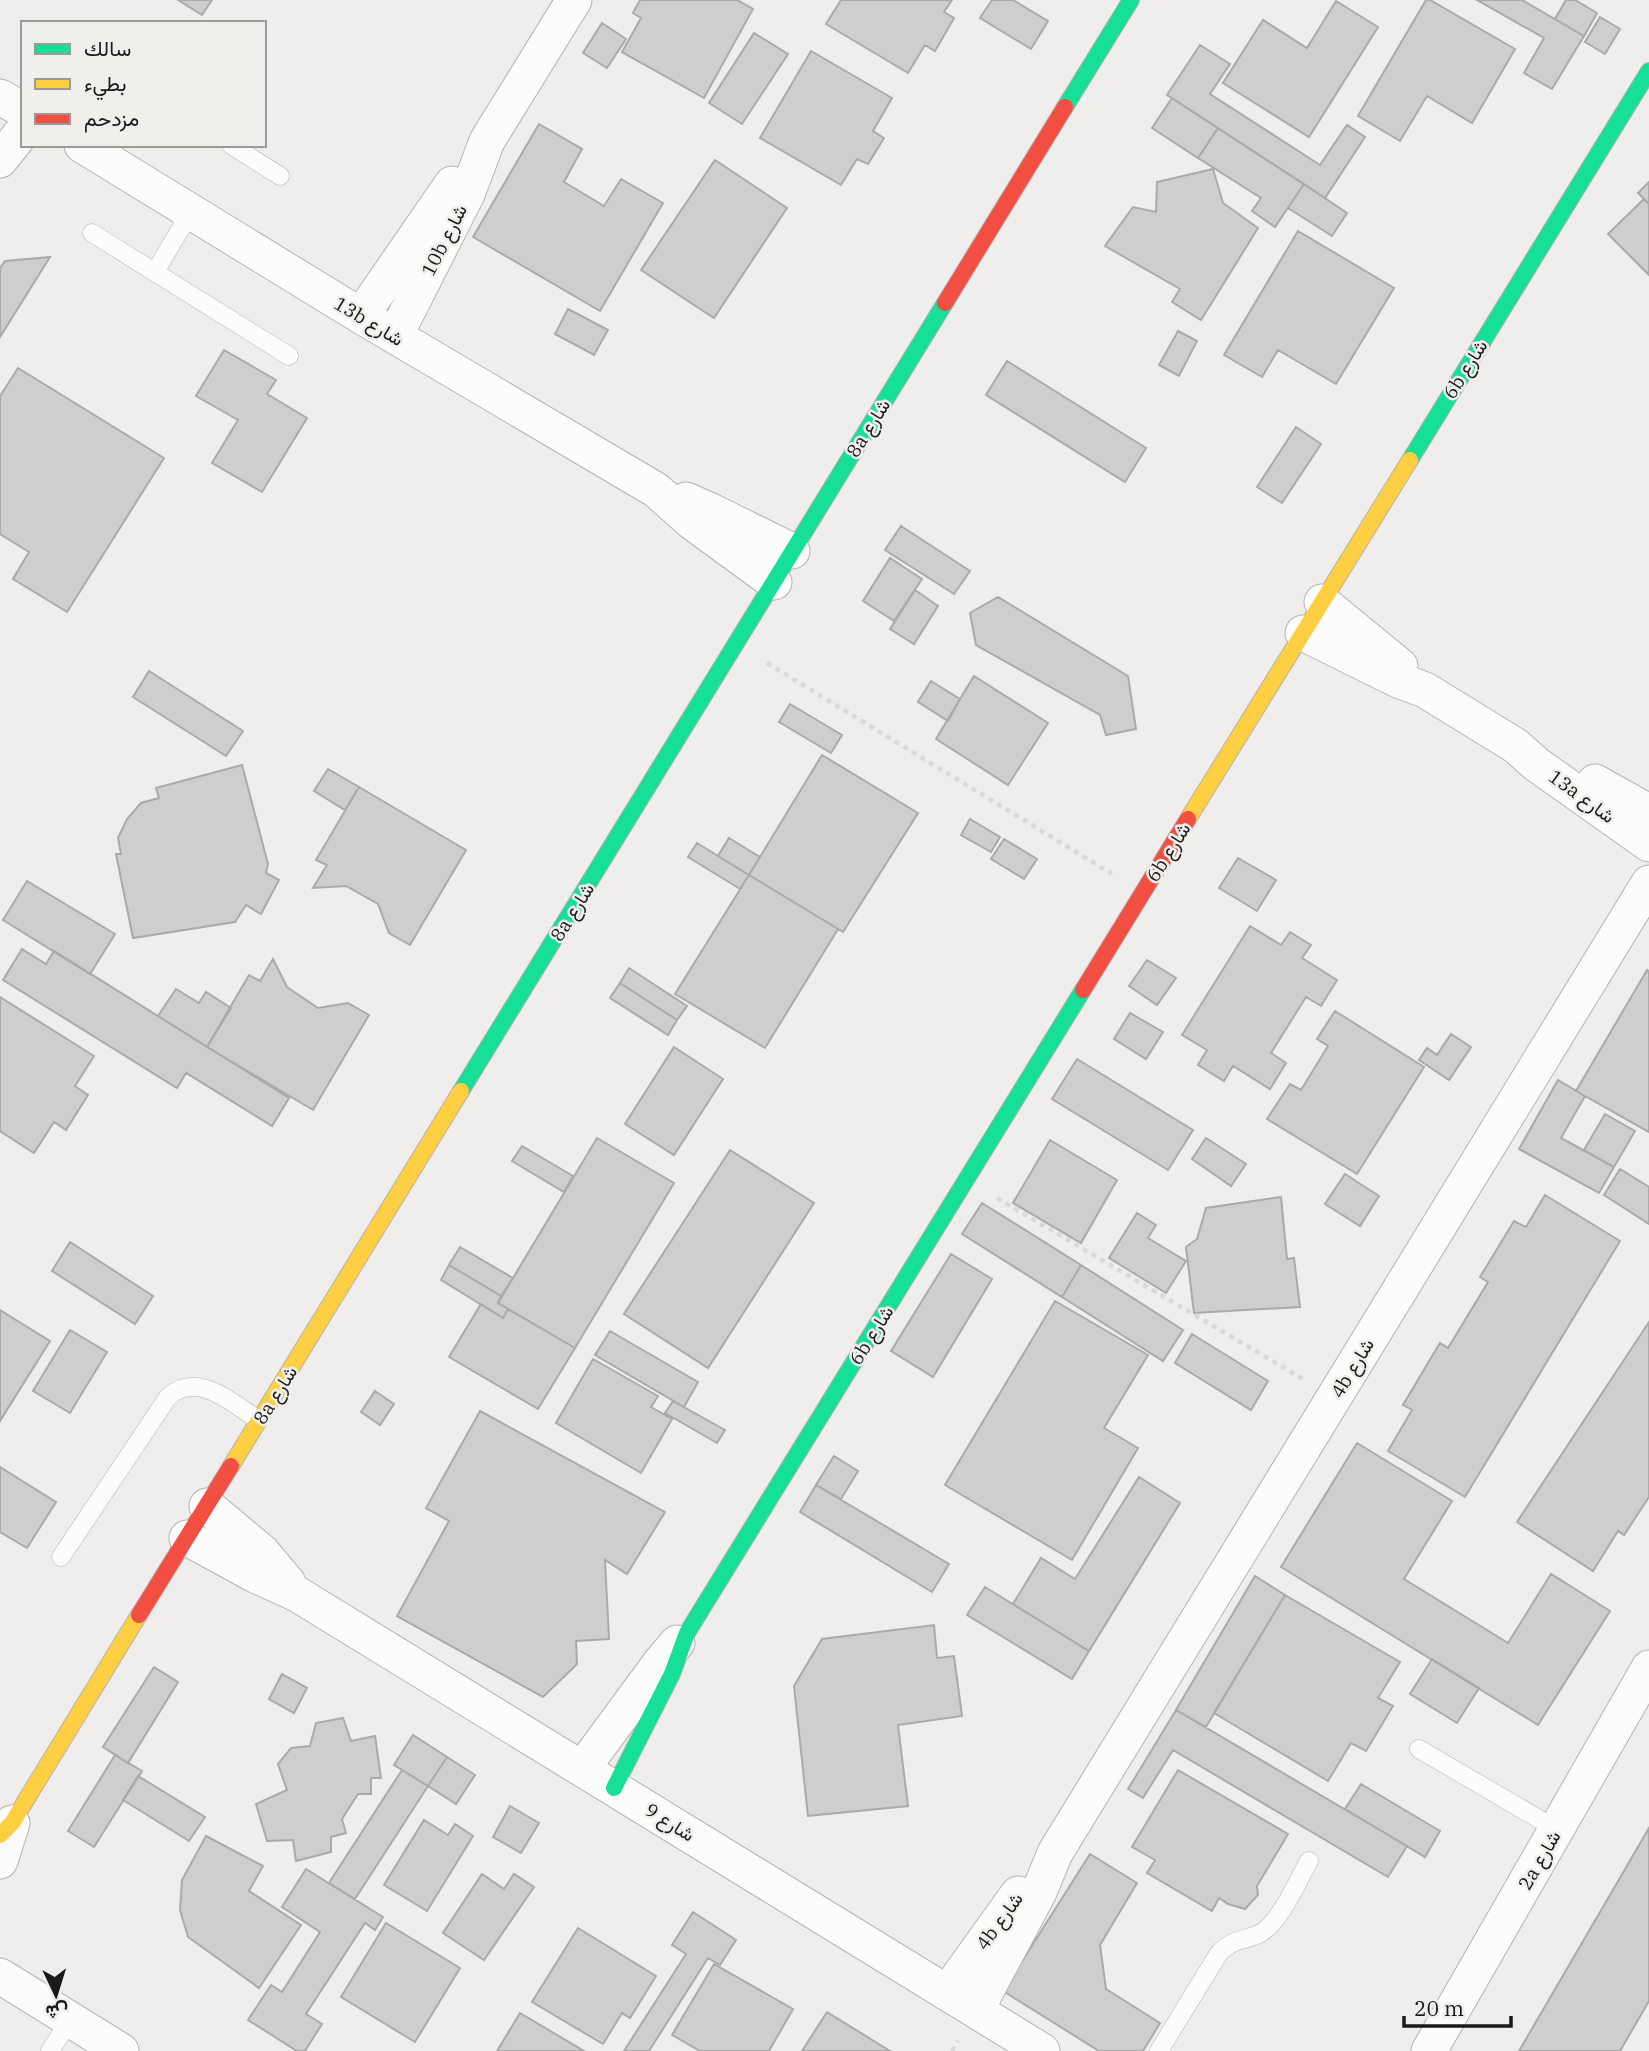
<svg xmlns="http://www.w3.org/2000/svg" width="1649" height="2051" font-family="'IBM Plex Serif',Vazirmatn,serif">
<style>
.building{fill:#cececc;stroke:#abaaa8;stroke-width:2}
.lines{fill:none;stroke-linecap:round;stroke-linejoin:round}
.lane-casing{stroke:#b4b3b1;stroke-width:19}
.street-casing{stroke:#b4b3b1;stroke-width:37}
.fast-casing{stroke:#b4b3b1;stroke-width:18}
.slow-casing{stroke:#b4b3b1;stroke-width:18}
.jam-casing{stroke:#b4b3b1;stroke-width:18}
.path{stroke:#d9d9d8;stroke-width:4.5;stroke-dasharray:5 5;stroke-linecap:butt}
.lane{stroke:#fdfcfc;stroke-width:18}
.street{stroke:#fdfcfc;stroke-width:35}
.fast{stroke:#16e098;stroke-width:16}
.slow{stroke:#ffcf43;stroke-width:16}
.jam{stroke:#f24e42;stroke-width:16}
.labels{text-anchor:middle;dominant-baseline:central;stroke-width:5;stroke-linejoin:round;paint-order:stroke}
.street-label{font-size:19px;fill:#1b1a19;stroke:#f1efeb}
</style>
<rect width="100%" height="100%" fill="#f0eeec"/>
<!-- building -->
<path class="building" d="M 178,0 L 212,0 L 202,15 Z
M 640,0 L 737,0 L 753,9 L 704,98 L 622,52 L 641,18 L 633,13 Z
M 841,0 L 952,0 L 944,12 L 954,18 L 935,51 L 925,45 L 908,73 L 826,24 Z
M 992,0 L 1013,0 L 1048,21 L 1031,49 L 980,18 Z
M 1426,0 L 1430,0 L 1515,49 L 1472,123 L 1427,96 L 1400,141 L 1358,116 Z
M 1477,0 L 1522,0 L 1584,36 L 1552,89 L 1524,73 L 1544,38 Z
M 1566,0 L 1575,0 L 1597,13 L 1584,36 L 1555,19 Z
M 1336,1 L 1378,27 L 1309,137 L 1223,83 L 1263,20 L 1307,48 Z
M 1600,17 L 1620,29 L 1605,54 L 1585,42 Z
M 602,23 L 626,39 L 607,68 L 583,53 Z
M 754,33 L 788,54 L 742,124 L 709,103 Z
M 1200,45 L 1230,64 L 1210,94 L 1320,165 L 1347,125 L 1365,137 L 1325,198 L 1167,95 Z
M 811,51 L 892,98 L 873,131 L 884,138 L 868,164 L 857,159 L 841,185 L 760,138 Z
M 1172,98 L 1218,128 L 1198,158 L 1152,128 Z
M 539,124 L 582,149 L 564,182 L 604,206 L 621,179 L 663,203 L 600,311 L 473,237 Z
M 1218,128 L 1304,184 L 1275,227 L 1252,211 L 1261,198 L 1198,158 Z
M 715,160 L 787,208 L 714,318 L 641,270 Z
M 1213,169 L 1223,203 L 1258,228 L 1201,320 L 1172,302 L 1180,289 L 1105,246 L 1133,207 L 1156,212 L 1157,182 Z
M 1649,182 L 1649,204 L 1638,193 Z
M 1304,184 L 1347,213 L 1332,236 L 1288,208 Z
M 1644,199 L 1649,204 L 1649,275 L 1608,234 Z
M 1298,231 L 1394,288 L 1336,384 L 1278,350 L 1262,377 L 1224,355 Z
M 50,257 L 0,337 L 0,268 L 5,261 Z
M 568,309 L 608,330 L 594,355 L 555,334 Z
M 1178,331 L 1197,341 L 1179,376 L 1159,365 Z
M 224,350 L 276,380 L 267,394 L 307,418 L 262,492 L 212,463 L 238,420 L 196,396 Z
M 1007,361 L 1146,448 L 1125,482 L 986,395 Z
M 18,368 L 164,458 L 67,612 L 13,579 L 29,552 L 0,534 L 0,396 Z
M 1296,427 L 1321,444 L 1282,503 L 1257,487 Z
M 901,526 L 970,571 L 954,594 L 885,550 Z
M 890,558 L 922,579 L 894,621 L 863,601 Z
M 915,590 L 938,606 L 914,644 L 890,629 Z
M 998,597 L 1128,676 L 1136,729 L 1106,735 L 1100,715 L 976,645 L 970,613 Z
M 149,671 L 243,731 L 226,756 L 133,697 Z
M 974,676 L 1048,723 L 1008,785 L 936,739 Z
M 931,681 L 960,699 L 948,721 L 918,702 Z
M 790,704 L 842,735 L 831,753 L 779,722 Z
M 822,755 L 918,813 L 843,932 L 749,875 Z
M 242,765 L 268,864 L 266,873 L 279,880 L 261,914 L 246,905 L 235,922 L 133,938 L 116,854 L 121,854 L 118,838 L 127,819 L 141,803 L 159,798 L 156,788 Z
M 328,769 L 359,787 L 345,810 L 314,791 Z
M 359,787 L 466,850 L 410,945 L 389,933 L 378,904 L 346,886 L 313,888 L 327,865 L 316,860 Z
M 970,819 L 1000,837 L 991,852 L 961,835 Z
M 729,838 L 760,857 L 749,875 L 718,856 Z
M 1004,839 L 1037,859 L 1024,879 L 991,859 Z
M 697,843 L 749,875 L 740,889 L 688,857 Z
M 1238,858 L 1276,880 L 1257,911 L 1219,888 Z
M 749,875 L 838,929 L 765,1048 L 675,994 Z
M 27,881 L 115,934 L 90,974 L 3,920 Z
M 1250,926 L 1281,945 L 1290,932 L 1311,945 L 1302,958 L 1337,980 L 1321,1006 L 1306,997 L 1271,1053 L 1286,1063 L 1270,1089 L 1233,1066 L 1224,1081 L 1198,1065 L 1207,1050 L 1182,1035 Z
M 22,949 L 46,964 L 54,951 L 289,1098 L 272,1126 L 186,1073 L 177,1088 L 3,980 Z
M 273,959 L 287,987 L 318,1008 L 348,1003 L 369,1015 L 313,1110 L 207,1047 L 249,975 L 260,981 Z
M 1147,960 L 1176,978 L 1157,1005 L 1129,986 Z
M 629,968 L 687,1006 L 677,1020 L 620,983 Z
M 1647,970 L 1649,971 L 1649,1132 L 1576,1091 Z
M 620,983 L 677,1020 L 668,1035 L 610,998 Z
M 176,989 L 199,1003 L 206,992 L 231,1008 L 207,1047 L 158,1016 Z
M 0,997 L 94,1056 L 75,1086 L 88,1095 L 66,1130 L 54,1122 L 34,1153 L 0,1131 Z
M 1335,1011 L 1424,1067 L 1357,1174 L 1267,1119 L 1290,1084 L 1301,1090 L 1328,1046 L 1317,1039 Z
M 1130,1013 L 1163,1032 L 1146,1059 L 1114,1039 Z
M 1451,1034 L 1471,1047 L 1449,1080 L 1419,1060 L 1427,1048 L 1437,1055 Z
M 674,1047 L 723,1079 L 674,1155 L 625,1124 Z
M 1077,1059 L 1193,1130 L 1168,1170 L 1052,1099 Z
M 1558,1080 L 1585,1096 L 1561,1138 L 1614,1167 L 1599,1193 L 1519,1149 Z
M 1605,1114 L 1635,1131 L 1614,1167 L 1584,1150 Z
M 597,1138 L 674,1183 L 575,1348 L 498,1303 Z
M 1206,1138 L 1246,1164 L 1231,1186 L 1192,1159 Z
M 1050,1140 L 1117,1180 L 1081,1243 L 1013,1203 Z
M 522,1146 L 573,1176 L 564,1192 L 512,1161 Z
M 730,1150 L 814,1203 L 708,1368 L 624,1314 Z
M 1620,1169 L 1649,1187 L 1649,1224 L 1604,1195 Z
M 1345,1174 L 1379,1196 L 1360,1226 L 1325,1204 Z
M 1545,1195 L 1620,1241 L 1465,1497 L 1388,1451 L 1412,1410 L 1403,1405 L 1440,1343 L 1448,1348 L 1488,1282 L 1480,1277 L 1514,1221 L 1526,1227 Z
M 1281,1197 L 1287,1259 L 1294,1258 L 1300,1307 L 1194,1313 L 1186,1247 L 1197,1239 L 1206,1208 Z
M 982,1203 L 1081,1265 L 1062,1297 L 962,1234 Z
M 1137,1213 L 1156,1225 L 1148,1238 L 1186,1261 L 1166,1293 L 1109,1258 Z
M 70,1242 L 153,1296 L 135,1324 L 52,1271 Z
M 460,1247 L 513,1278 L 501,1296 L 449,1265 Z
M 951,1254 L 992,1279 L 933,1377 L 891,1351 Z
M 449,1265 L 501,1296 L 498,1303 L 508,1309 L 503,1318 L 441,1280 Z
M 1081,1265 L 1183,1330 L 1163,1361 L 1062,1297 Z
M 1055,1301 L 1148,1355 L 1104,1428 L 1138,1448 L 1072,1560 L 945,1485 Z
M 481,1304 L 503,1318 L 508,1309 L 575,1348 L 538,1409 L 449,1357 Z
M 0,1310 L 50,1341 L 0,1421 Z
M 1649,1322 L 1649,1497 L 1624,1535 L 1618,1531 L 1593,1571 L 1517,1522 Z
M 70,1330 L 107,1352 L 70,1413 L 33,1391 Z
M 610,1331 L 698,1382 L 684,1407 L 595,1355 Z
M 1192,1334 L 1268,1381 L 1251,1410 L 1175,1363 Z
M 593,1359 L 658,1396 L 651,1407 L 672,1419 L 641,1473 L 556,1423 Z
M 375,1391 L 394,1404 L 380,1425 L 361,1412 Z
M 673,1401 L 725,1430 L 717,1443 L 665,1413 Z
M 480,1411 L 665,1512 L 627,1574 L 605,1560 L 609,1639 L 576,1641 L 577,1664 L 543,1697 L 397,1616 L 449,1521 L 426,1508 Z
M 1357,1443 L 1452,1501 L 1404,1579 L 1508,1643 L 1551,1574 L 1610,1611 L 1538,1725 L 1281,1567 Z
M 834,1456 L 858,1471 L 841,1499 L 816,1485 Z
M 0,1467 L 56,1502 L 27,1548 L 0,1532 Z
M 1139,1477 L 1180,1503 L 1089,1651 L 1013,1604 L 1041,1558 L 1075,1579 Z
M 816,1485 L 949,1564 L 932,1592 L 800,1512 Z
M 1255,1576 L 1285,1595 L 1206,1727 L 1176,1710 Z
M 985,1587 L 1089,1651 L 1072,1679 L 967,1615 Z
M 1285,1595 L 1400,1662 L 1378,1698 L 1393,1706 L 1366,1751 L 1351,1743 L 1328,1781 L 1214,1713 Z
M 934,1625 L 937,1658 L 954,1656 L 962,1716 L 898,1725 L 908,1806 L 808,1816 L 794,1686 L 822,1639 Z
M 1432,1659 L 1479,1688 L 1457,1723 L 1410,1694 Z
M 154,1667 L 178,1682 L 128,1763 L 103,1747 Z
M 282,1674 L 307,1688 L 294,1713 L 269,1699 Z
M 1176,1710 L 1407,1846 L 1388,1877 L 1173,1750 L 1143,1798 L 1128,1789 Z
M 343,1718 L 351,1741 L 375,1736 L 381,1778 L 371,1778 L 371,1794 L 358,1794 L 342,1819 L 346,1833 L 331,1837 L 331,1852 L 296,1861 L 293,1840 L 267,1841 L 256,1804 L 287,1790 L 278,1764 L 291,1748 L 310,1746 L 316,1723 Z
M 413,1735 L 447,1757 L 428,1786 L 394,1765 Z
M 115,1755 L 142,1771 L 94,1847 L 68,1831 Z
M 447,1757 L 475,1775 L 456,1804 L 428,1786 Z
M 402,1770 L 428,1786 L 355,1899 L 329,1883 Z
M 1178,1770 L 1288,1834 L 1257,1886 L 1258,1895 L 1245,1909 L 1228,1904 L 1219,1898 L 1212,1911 L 1147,1873 L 1155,1860 L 1132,1847 Z
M 138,1776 L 205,1817 L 189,1841 L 123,1800 Z
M 1361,1784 L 1440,1831 L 1425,1857 L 1345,1809 Z
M 510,1806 L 539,1823 L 521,1853 L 493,1837 Z
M 424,1820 L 448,1835 L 455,1824 L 473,1836 L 427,1911 L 384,1885 Z
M 1649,1828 L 1649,2001 L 1620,2051 L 1519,2051 Z
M 206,1836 L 263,1866 L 249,1891 L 301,1925 L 259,1988 L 188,1937 L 180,1910 L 182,1880 Z
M 1090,1854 L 1137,1883 L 1100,1945 L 1106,1989 L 1160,2023 L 1143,2051 L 1099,2051 L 1003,1991 Z
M 306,1869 L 383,1917 L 375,1930 L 365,1923 L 306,2014 L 322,2024 L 305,2051 L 297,2051 L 248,2020 L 271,1985 L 282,1992 L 320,1932 L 282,1907 Z
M 482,1874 L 504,1889 L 514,1874 L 534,1887 L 484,1960 L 443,1933 Z
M 693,1912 L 736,1940 L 720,1965 L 708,1958 L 649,2051 L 624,2051 L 686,1954 L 672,1945 Z
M 386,1923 L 460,1968 L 415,2042 L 341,1997 Z
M 578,1928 L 656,1976 L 630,2018 L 622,2013 L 603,2044 L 532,2002 Z
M 714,1964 L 793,2009 L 769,2051 L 700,2051 L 672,2035 Z
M 827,2012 L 890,2051 L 802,2051 Z
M 520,2013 L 584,2051 L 497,2051 Z"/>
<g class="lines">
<!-- lane casing -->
<g class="lane-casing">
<path id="lane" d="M 231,145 L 280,176
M 92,233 L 289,356
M 155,272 L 191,211
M 61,1557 L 168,1397 C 198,1370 231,1403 259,1420
M 1419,1749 L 1556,1829
M 50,2051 L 70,2020
M 1159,2051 L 1219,1953 C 1236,1937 1241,1942 1259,1934 C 1280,1923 1297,1882 1309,1861"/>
</g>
<!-- street casing -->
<g class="street-casing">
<path id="street" d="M 0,97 L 23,110
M 82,145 L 361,316 L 656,490 L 692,522 L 774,582
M 0,160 L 23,131
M 361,316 L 452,184
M 395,336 L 467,194 L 487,141 L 574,0
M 686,500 L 713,512 L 792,551
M 1322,602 L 1400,666
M 1303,633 L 1398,680 L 1425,690 L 1516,746 L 1536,764 L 1649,844
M 1595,782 L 1649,812
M 207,1506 L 262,1552 L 288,1583
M 187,1538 L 255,1575 L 297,1594 L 1042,2051
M 582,1769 L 660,1663 L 677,1643
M 0,1861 L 12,1823
M 0,1976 L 121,2051
M 947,1993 L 1018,1894
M 976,2010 L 1039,1892 L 1055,1853 L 1649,883
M 1429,2051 L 1649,1668"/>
</g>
<!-- fast casing -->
<g class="fast-casing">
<path id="fast" d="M 1065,107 L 1131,0
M 1410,460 L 1649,71
M 461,1091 L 945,303
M 614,1788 L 672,1674 L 687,1633 L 1083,990"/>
</g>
<!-- slow casing -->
<g class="slow-casing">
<path id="slow" d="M 1188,819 L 1410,460
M 231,1466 L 461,1091
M 0,1835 L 12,1823 L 139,1615"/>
</g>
<!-- jam casing -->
<g class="jam-casing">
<path id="jam" d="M 945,303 L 1065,107
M 1083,990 L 1188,819
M 139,1615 L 231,1466"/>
</g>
<!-- path -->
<path class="path" d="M 767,663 L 1112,874
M 997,1198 L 1303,1379
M 952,2051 L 958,2041"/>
<!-- lane -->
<use href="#lane" class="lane"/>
<!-- street -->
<use href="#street" class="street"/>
<!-- fast -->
<use href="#fast" class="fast"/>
<!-- slow -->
<use href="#slow" class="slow"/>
<!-- jam -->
<use href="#jam" class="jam"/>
</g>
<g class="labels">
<!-- street labels -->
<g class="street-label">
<text transform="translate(444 240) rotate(-63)">10b شارع</text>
<text transform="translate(369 321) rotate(31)">13b شارع</text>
<text transform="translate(1465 369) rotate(-58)">6b شارع</text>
<text transform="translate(868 428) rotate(-58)">8a شارع</text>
<text transform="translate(1582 796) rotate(36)">13a شارع</text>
<text transform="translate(1168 852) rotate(-58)">6b شارع</text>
<text transform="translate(572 912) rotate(-58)">8a شارع</text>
<text transform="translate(871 1335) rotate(-58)">6b شارع</text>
<text transform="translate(1352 1368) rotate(-59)">4b شارع</text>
<text transform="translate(275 1395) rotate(-58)">8a شارع</text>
<text transform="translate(670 1822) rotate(32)">شارع 9</text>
<text transform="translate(1539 1860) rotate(-60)">2a شارع</text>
<text transform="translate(999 1921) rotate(-54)">4b شارع</text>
</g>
</g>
<!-- legend -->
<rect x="21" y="21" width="245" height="126" fill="#f1efeb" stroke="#9b9a97" stroke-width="2"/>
<rect x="35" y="44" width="35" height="10" fill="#16e098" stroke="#9b9a97" stroke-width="2"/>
<text x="84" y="56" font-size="21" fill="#1b1a19">سالك</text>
<rect x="35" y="79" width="35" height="10" fill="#ffcf43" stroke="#9b9a97" stroke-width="2"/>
<text x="84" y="91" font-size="21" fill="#1b1a19">بطيء</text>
<rect x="35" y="114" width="35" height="10" fill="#f24e42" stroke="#9b9a97" stroke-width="2"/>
<text x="84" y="126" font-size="21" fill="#1b1a19">مزدحم</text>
<!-- north arrow -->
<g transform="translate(56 1995) rotate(176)" stroke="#f1efeb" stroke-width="5" paint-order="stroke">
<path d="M0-5L12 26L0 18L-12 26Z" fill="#1b1a19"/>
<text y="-10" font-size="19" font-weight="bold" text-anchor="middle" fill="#1b1a19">ش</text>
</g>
<!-- scale -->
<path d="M1404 2016v10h107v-10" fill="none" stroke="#1b1a19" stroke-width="3.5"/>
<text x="1414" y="2016" font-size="21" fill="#1b1a19" stroke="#f1efeb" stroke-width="5" paint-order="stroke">20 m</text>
</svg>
